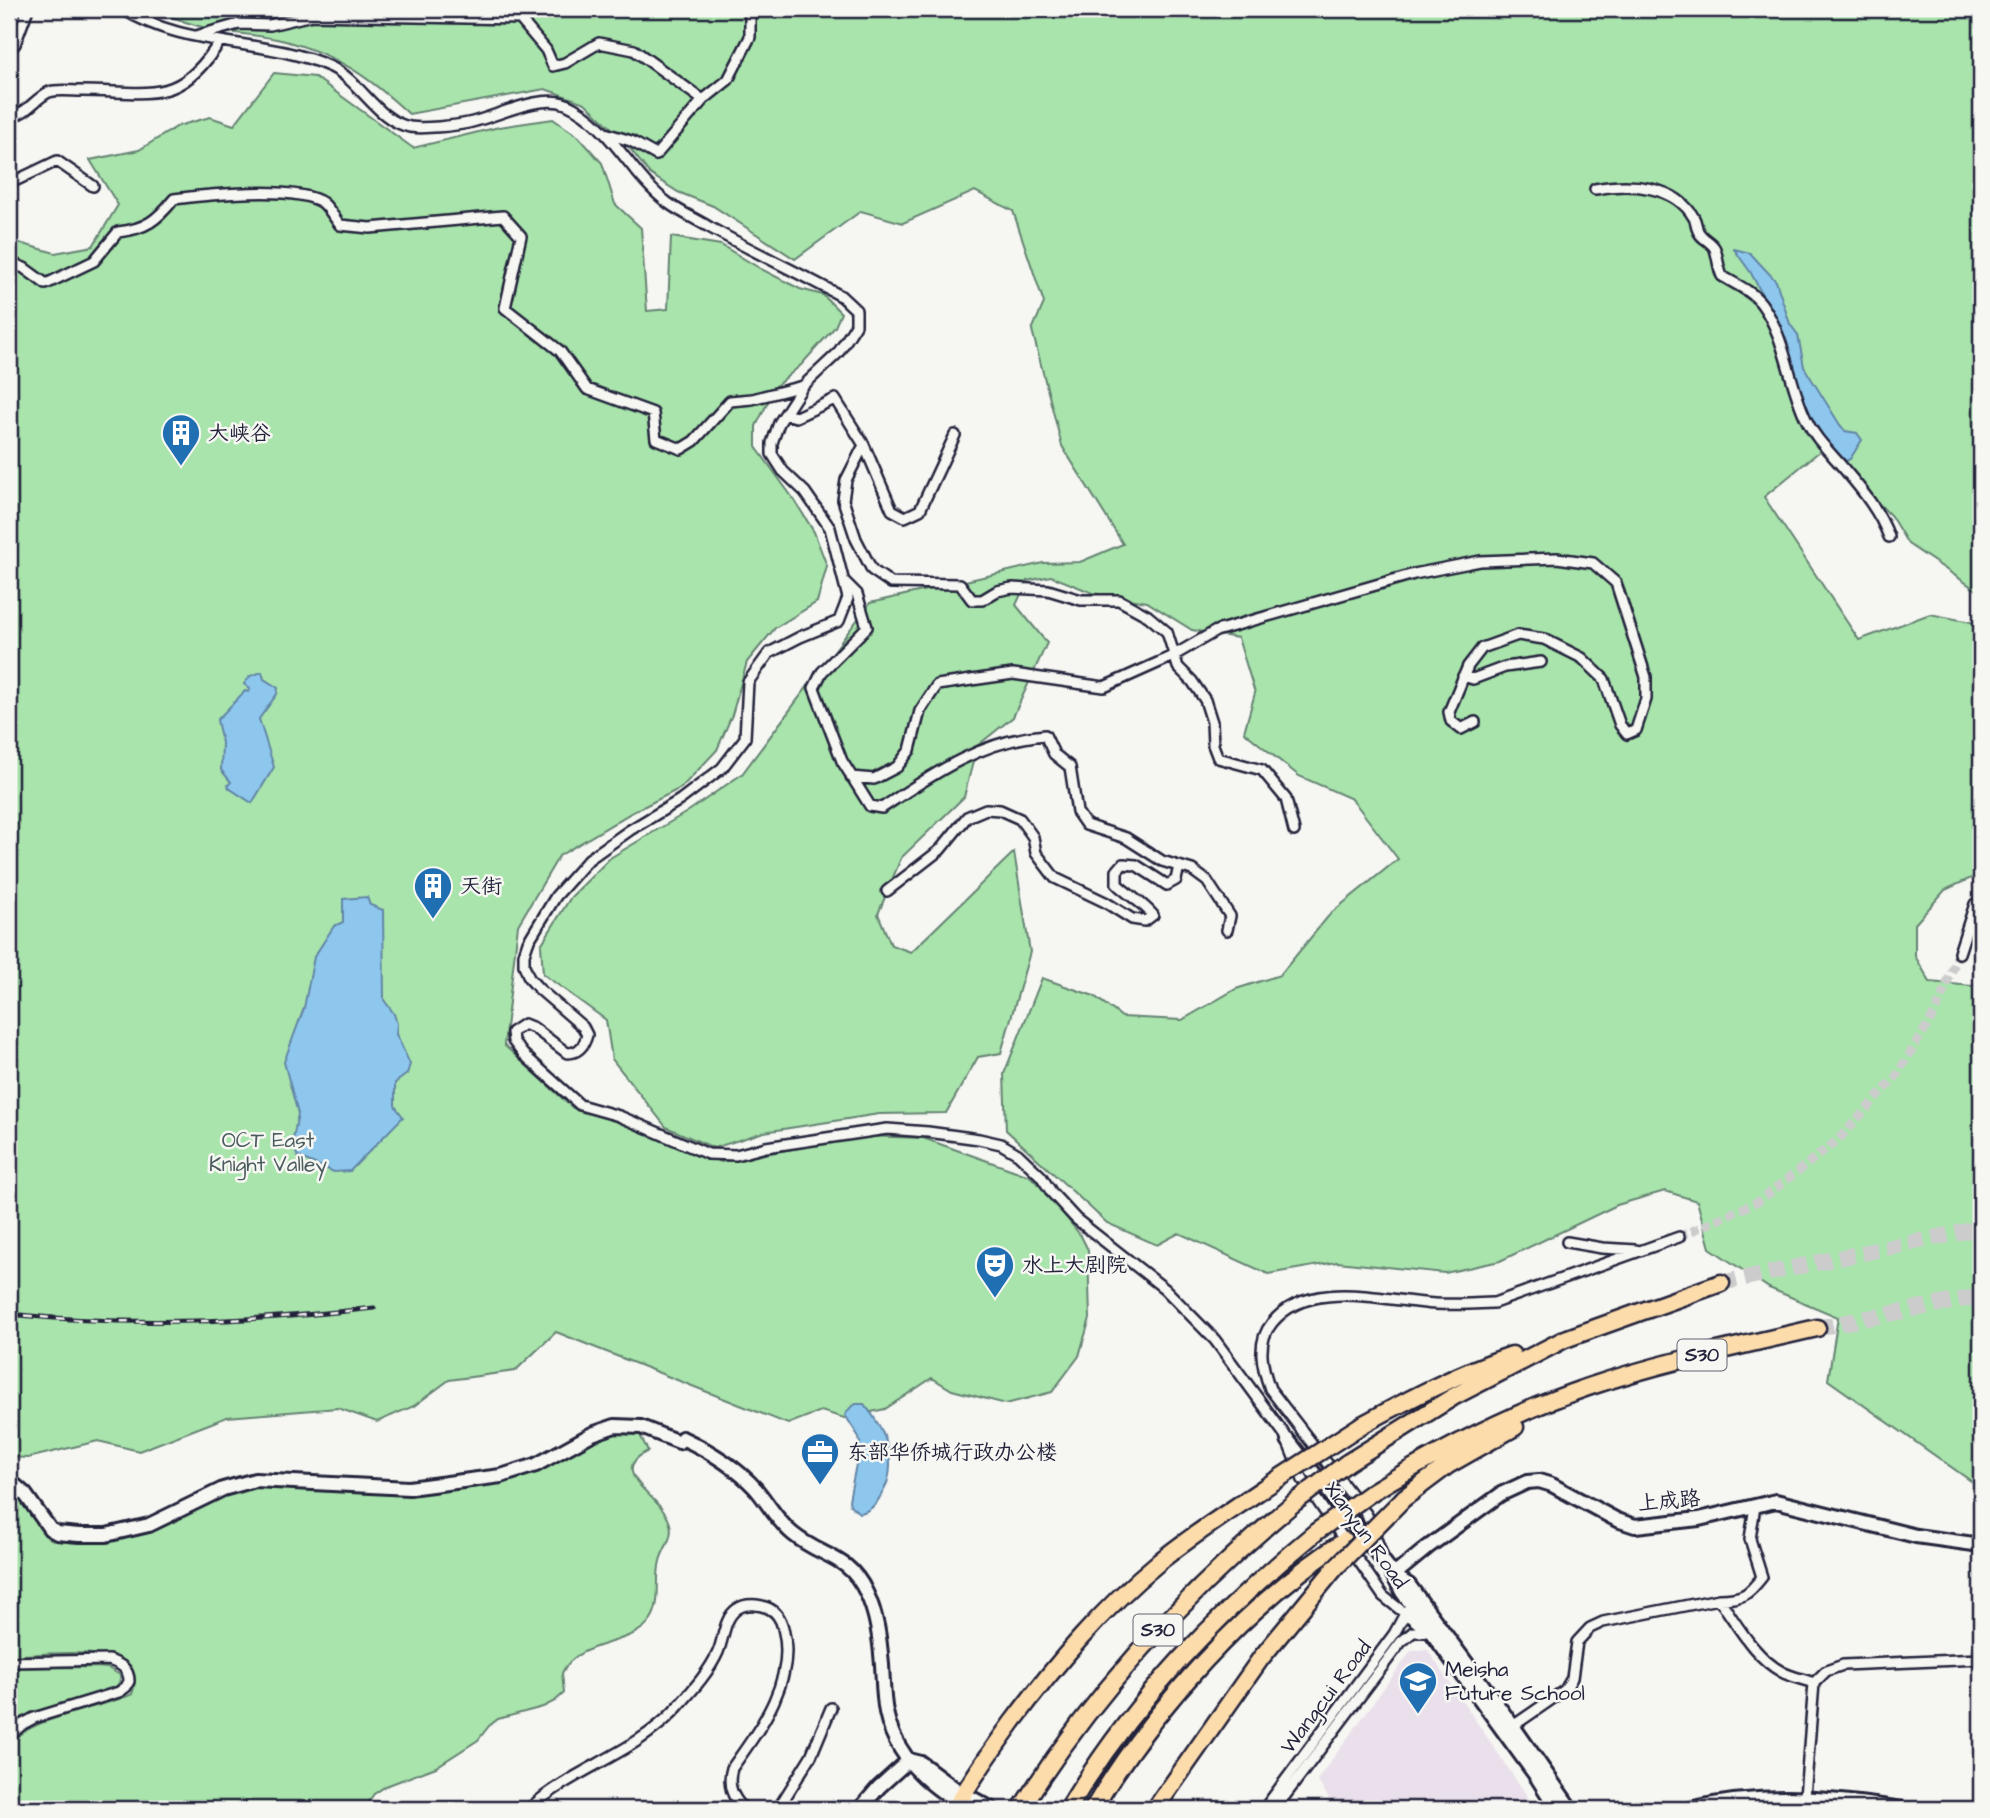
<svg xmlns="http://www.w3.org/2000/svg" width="1990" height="1818" font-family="'Architects Daughter','LXGW WenKai TC',sans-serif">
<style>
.built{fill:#eae0eb}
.green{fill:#a8e4ab;stroke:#658373;stroke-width:2}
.water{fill:#8ec7ed;stroke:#6385a6;stroke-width:2}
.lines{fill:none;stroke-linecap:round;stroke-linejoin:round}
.street-tunnel{stroke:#cccccd;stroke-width:9;stroke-dasharray:9 4.5;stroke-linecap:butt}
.highway-tunnel{stroke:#cccccd;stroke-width:16;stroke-dasharray:16 8;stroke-linecap:butt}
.street-casing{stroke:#22223b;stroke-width:14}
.secondary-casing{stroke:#22223b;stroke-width:18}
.highway-casing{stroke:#22223b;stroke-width:21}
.street{stroke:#f6f6f2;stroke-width:9}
.secondary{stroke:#f6f6f2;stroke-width:12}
.highway{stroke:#fddcac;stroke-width:16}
.rail-casing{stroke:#22223b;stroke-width:5}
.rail{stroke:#f6f6f2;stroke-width:2.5;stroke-dasharray:8;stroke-linecap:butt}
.highway-bridge-casing{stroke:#22223b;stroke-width:21;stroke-linecap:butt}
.highway-bridge{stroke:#fddcac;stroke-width:16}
.labels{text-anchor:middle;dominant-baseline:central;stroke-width:5;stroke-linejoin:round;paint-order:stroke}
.shield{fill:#f6f6f2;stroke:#626272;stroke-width:2}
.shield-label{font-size:19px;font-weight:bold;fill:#22223b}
.poi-label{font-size:21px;fill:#22223b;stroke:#f6f6f2;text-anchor:start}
.park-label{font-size:21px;fill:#4a5c5d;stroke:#f6f6f2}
.street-label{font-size:21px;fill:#22223b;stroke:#f6f6f2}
</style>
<rect width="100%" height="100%" fill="#f6f6f2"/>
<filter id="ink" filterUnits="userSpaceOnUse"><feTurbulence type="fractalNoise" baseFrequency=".0143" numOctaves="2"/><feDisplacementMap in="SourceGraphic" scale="14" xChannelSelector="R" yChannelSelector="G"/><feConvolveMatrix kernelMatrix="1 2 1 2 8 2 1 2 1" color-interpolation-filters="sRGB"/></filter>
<g filter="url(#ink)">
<!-- built -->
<path class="built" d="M 1427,1649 L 1536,1809 L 1339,1809 L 1333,1805 L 1317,1780 L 1411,1651 Z"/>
<!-- green -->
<path class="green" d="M 154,9 L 1981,9 L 1981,593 L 1908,544 L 1891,516 L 1868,492 L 1856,474 L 1826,446 L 1764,497 L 1859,640 L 1930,614 L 1981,624 L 1981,860 L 1978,875 L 1945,890 L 1915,924 L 1915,956 L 1930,982 L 1972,986 L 1981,982 L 1981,1488 L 1828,1380 L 1838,1317 L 1769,1288 L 1710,1248 L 1697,1201 L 1665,1191 L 1617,1205 L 1500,1261 L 1445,1273 L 1337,1262 L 1268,1274 L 1179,1233 L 1157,1245 L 1107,1223 L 1006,1130 L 1004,1074 L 1042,978 L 1094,996 L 1122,1017 L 1182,1020 L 1236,989 L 1280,975 L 1331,913 L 1398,859 L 1352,799 L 1299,776 L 1244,732 L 1255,693 L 1238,638 L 1192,630 L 1147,602 L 1093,593 L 1051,576 L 1027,581 L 1016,605 L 1047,643 L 1013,717 L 977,746 L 964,797 L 901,858 L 878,914 L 891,945 L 911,952 L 1014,852 L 1030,952 L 1001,1053 L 978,1057 L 946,1113 L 879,1114 L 764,1132 L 714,1148 L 666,1127 L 612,1059 L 606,1020 L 543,974 L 541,945 L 571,897 L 610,858 L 687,812 L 742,774 L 870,603 L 1043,563 L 1080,562 L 1123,544 L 1062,446 L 1032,330 L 1044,303 L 1013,211 L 975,191 L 903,223 L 861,211 L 795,259 L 713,206 L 678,192 L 650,174 L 620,136 L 585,103 L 545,89 L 409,114 C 369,77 338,55 285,41 C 263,35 238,34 215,30 C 194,26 173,18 154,9 Z
M 274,73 L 315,77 L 413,148 L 499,127 L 553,119 L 579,137 L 602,163 L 615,204 L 641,228 L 647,311 L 668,309 L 671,237 L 721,245 L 761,269 L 800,289 L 823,295 L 841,313 L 835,327 L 801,365 L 776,386 L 756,426 L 756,447 L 795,501 L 814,532 L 827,566 L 817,602 L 775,628 L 747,662 L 732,715 L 717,750 L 681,788 L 631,813 L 559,856 L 518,925 L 504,1045 L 573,1108 L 597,1113 L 721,1162 L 863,1136 L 923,1138 L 1030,1176 L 1045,1191 L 1081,1236 L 1088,1250 L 1090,1318 L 1079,1356 L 1052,1392 L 1006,1404 L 952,1390 L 932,1378 L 885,1409 L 844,1418 L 821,1411 L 788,1424 L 556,1332 L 515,1371 L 449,1380 L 414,1406 L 377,1422 L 338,1408 L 227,1417 L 139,1451 L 98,1441 L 28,1458 L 9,1457 L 9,240 L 55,253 L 93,246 L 118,205 L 90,160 L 139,150 L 178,126 L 210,117 L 234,125 Z
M 619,1431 L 638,1431 L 648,1451 C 598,1476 680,1501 670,1536 C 668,1545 662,1552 660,1561 C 655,1580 662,1602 651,1619 C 632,1648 578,1638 562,1673 L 564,1693 L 555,1701 L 543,1707 L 498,1719 L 489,1726 L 478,1740 L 436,1767 L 386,1786 L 374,1794 L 363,1809 L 9,1809 L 9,1749 C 17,1719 104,1708 132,1694 C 155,1638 38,1655 9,1656 L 9,1630 L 15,1618 L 9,1607 L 9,1486 L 40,1525 L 103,1540 L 149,1532 L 216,1498 L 239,1489 L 257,1484 L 402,1492 L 540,1469 L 599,1437 Z
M 96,1667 L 108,1668 L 120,1675 C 121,1683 117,1686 111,1691 L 27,1716 L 9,1725 L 9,1668 Z"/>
<!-- water -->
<path class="water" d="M 1734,249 L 1750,253 L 1776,281 L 1790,324 L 1798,335 L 1804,367 L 1840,425 L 1845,431 L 1857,433 L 1862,440 L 1850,459 L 1846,461 L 1829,446 L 1809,420 L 1792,368 L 1765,300 L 1751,273 Z
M 262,672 L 264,679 L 278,688 L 277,694 L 259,719 L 274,767 L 252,803 L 229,788 L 228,785 L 231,782 L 221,770 L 222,743 L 217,720 L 245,691 L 248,692 L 250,689 L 244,684 L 250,676 Z
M 367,897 L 370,905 L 383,910 L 384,1000 L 394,1014 L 397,1024 L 396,1034 L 410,1064 L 407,1074 L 395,1083 L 395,1106 L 403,1117 L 350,1171 L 334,1172 L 298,1157 L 292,1144 L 298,1114 L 284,1062 L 304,1008 L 314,957 L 334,926 L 343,922 L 343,899 Z
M 856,1404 L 864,1404 C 886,1430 901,1466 880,1497 C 875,1506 869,1512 859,1513 L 850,1505 L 849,1500 L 860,1444 L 859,1437 L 845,1415 L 850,1408 Z"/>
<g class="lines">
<!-- street-tunnel -->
<path class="street-tunnel" d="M 1679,1237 L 1759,1201 L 1838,1140 L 1895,1078 L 1936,1011 L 1959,953"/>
<!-- highway-tunnel -->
<path class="highway-tunnel" d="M 1721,1283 L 1981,1228
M 1817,1328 L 1981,1296"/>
<!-- street casing -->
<g class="street-casing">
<path id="street" d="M 123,9 C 186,49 264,37 331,67 C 361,81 377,121 410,127 C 424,129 453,126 468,123 C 494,118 540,93 566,104 C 611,124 630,175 668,203 C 680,212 696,219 709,227 C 752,251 797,272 841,296 L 856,310 L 856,325 L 838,353 L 803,386 L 779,423 L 772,443 L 772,454 L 783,471 L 805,492 L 830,528 L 848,598 L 839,621 L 800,637 L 769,653 L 748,682 L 745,738 L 722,768 L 680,800 L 630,830 L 589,859 L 556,896 L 528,942 L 524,954 L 524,965 L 529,978 L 539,989 L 583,1027 L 587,1035 C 584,1046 579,1053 567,1053 L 534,1028 L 524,1024 L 512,1032 L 513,1041 L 523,1054 L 580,1105 L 619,1116 L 708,1154 L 736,1155 L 766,1147 L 887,1129 L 928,1132 L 979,1139 L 1001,1144 L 1018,1154 L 1041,1176 L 1052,1193 L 1076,1219 L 1165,1289 L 1215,1340 L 1285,1435 L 1303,1480 L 1383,1596 L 1426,1630
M 196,36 L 239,24 L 270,25 L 312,15 L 520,19 L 546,50 L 553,66 L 565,63 L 599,43 L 634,50 L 703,100 L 728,80 L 750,37 L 750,9
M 9,50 L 15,44 L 28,9
M 9,116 C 27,115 34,99 49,92 C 57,89 72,91 81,91 C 150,91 179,107 220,41
M 605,133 L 631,141 L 656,155 L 703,100
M 9,177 L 17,180 L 57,161 L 93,186
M 1595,189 C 1628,183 1675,184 1694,218 C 1697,223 1696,230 1700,234 C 1704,240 1712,242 1715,249 C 1718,258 1718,267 1722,276 C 1735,284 1752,291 1761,303 C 1786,337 1788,382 1806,419 C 1815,439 1831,453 1845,470 C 1862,490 1880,512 1889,537
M 9,262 L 24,268 L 46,284 L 94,261 L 118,232 C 146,229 157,220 174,199 C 205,195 297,185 323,203 C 329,208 335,219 340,225 L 370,228 L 503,216 L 521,236 L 505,308 L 560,351 L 587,389 L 653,413 L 656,439 L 681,449 L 694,441 L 730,401 L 752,399 L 803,386
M 785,414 L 796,417 L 835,399 L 864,445 L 846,480 L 843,500 L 856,539 L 872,570 L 891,583 L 960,584 L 972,600 L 982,600 L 997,591 L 1012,588 L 1048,590 L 1081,600 L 1119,600 L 1148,616 L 1167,632 L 1178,667 L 1192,681 L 1205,700 L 1212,722 L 1213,745 L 1218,758 L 1262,770 L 1286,799 L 1294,831
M 864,445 L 892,510 L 905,517 L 920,510 L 955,435
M 845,582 L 857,594 L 867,627 L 822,672 L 814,688 L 842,761 L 870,806 L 882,808 C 933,774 982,740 1045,735 L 1054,754 L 1070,767 L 1077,812 L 1086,825 L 1126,838 L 1162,861 L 1192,870 L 1207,881 L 1230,916 L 1227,930
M 1463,676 L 1473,679 L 1505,667 L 1541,662
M 851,777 L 874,779 L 897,767 L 910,750 L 920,711 L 937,685 L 1013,674 L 1104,687 L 1171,657 L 1216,631 L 1414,574 L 1480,561 L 1557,558 L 1593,563 L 1616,583 L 1646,677 L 1646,699 L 1636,730 L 1627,734 L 1620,725 L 1604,679 L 1582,658 L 1544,639 L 1518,635 L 1482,648 L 1468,666 L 1449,712 L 1451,721 L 1461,729 L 1475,722
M 887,891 L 940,850 L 967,817 L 986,809 L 1000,810 L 1020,819 L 1033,837 L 1036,853 L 1055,878 L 1105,902 L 1132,919 L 1145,921 L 1153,915 C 1142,902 1128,895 1117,884 L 1117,871 L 1123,864 L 1136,865 L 1167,885 L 1176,880 L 1179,866
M 1959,953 L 1975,904
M 1567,1242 L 1602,1248 L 1636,1250
M 1383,1557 L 1367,1515 L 1270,1389 C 1262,1367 1256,1342 1272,1323 C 1308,1277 1385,1301 1435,1304 C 1455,1305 1474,1304 1494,1303 L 1679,1237
M 1719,1599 C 1737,1624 1754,1657 1782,1672 C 1791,1677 1804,1679 1814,1683
M 9,1662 L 109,1660 C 120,1664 129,1668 129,1681 L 126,1687 L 119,1692 L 34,1718 L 23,1724 L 9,1736
M 1814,1683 L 1826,1671 L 1843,1665 L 1981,1659
M 1513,1726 L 1565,1690 L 1572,1678 L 1577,1642 L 1590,1628 L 1603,1622 L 1719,1599 C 1743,1599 1748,1595 1762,1577 L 1750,1539 L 1755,1506
M 1805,1797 L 1814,1683
M 529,1809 C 573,1769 633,1754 674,1711 C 689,1694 709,1673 718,1652 C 724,1638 724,1618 737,1609 C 745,1603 759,1604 768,1608 C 777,1612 781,1619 783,1628 C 797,1679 760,1729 732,1768 C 727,1785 732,1797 744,1809
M 778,1809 L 811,1756 L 831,1708
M 1264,1809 L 1394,1634 L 1407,1610
M 1275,1809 L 1401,1642 L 1413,1632 L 1427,1632"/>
</g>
<!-- secondary casing -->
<g class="secondary-casing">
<path id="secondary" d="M 1288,1440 L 1391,1571 L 1402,1592 L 1536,1776 L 1557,1809
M 9,1480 L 25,1494 L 50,1529 L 57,1533 L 79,1535 L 106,1535 L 149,1525 L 223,1489 L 255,1480 L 409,1488 L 501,1476 L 536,1465 L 592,1434 L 615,1426 L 641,1427 L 679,1442 L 682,1438 C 710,1451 735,1466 756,1489 C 768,1503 778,1522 793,1534 C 822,1558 848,1554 866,1592 C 877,1614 880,1640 882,1665 C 883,1680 883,1697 886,1712 C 895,1758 931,1788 970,1809
M 1394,1575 L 1428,1547 L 1501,1494 L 1527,1482 L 1539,1481 L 1552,1485 L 1617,1520 L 1635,1526 L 1699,1519 L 1776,1501 L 1916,1536 L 1981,1545
M 1395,1576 L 1409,1585 L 1513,1726 L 1571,1809
M 909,1760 L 921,1763 L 957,1790 L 992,1809
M 860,1809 L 879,1787 L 909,1760
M 1689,1809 C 1760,1792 1830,1797 1902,1809"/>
</g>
<!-- highway casing -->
<g class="highway-casing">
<path id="highway" d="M 1360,1426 C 1409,1399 1459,1373 1512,1355
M 1347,1463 L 1453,1397 L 1565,1339 L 1721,1283
M 1372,1492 C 1440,1450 1512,1413 1588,1387 C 1663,1362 1740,1346 1817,1328
M 1404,1498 L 1448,1465 L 1515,1427
M 955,1809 C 971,1779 991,1752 1011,1724 C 1055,1665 1102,1609 1159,1562 C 1192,1535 1229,1512 1264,1488
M 1021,1809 C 1094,1691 1188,1591 1295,1502
M 1068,1809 C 1133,1700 1219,1612 1316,1532
M 1093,1809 C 1151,1711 1248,1602 1345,1541
M 1155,1809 L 1261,1658 L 1335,1568"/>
</g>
<!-- street -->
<use href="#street" class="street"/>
<!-- secondary -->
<use href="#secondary" class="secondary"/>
<!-- highway -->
<use href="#highway" class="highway"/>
<!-- rail casing -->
<g class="rail-casing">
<path id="rail" d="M 9,1314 C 130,1327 253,1322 374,1308"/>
</g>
<!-- rail -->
<use href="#rail" class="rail"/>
<!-- highway-bridge casing -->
<g class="highway-bridge-casing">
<path id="highway-bridge" d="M 1264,1488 L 1360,1426
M 1295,1502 L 1347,1463
M 1316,1532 L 1372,1492
M 1335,1568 L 1404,1498"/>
</g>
<!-- highway-bridge -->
<use href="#highway-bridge" class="highway-bridge"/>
</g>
</g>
<!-- icons -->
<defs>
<g id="building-pin" transform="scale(2.0125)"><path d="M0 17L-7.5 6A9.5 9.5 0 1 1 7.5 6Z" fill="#1f6fb2" stroke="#f6f6f2"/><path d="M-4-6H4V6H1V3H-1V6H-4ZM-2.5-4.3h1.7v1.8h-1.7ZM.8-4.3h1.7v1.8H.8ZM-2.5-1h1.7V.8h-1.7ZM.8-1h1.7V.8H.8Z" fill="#fff"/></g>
<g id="theatre-pin" transform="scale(2.0125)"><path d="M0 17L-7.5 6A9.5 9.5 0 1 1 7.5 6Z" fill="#1f6fb2" stroke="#f6f6f2"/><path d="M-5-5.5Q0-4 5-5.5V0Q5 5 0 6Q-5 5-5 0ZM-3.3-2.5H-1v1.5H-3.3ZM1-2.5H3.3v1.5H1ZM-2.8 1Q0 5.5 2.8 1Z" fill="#fff"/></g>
<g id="office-pin" transform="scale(2.0125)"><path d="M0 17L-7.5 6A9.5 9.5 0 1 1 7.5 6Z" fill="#1f6fb2" stroke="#f6f6f2"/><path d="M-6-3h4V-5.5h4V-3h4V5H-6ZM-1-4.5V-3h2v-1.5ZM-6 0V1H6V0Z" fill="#fff"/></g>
<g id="school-pin" transform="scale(2.0125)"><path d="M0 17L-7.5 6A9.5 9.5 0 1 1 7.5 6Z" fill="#1f6fb2" stroke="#f6f6f2"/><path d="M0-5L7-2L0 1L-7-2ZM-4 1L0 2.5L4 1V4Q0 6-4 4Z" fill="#fff"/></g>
</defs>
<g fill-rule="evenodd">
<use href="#building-pin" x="181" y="433"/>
<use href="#building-pin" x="433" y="886"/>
<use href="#theatre-pin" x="995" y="1265"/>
<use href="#office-pin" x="820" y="1452"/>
<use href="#school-pin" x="1418" y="1681"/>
</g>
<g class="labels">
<!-- shield labels -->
<g class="shield">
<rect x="1677.5" y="1339.5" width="49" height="31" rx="5"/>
<rect x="1133.5" y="1614.5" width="49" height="31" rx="5"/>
</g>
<g class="shield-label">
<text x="1702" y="1355">S30</text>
<text x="1158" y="1630">S30</text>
</g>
<!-- poi labels -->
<g class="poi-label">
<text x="208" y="433">大峡谷</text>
<text x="460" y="886">天街</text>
<text x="1022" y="1265">水上大剧院</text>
<text x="847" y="1452">东部华侨城行政办公楼</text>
<text x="1445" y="1669">Meisha<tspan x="1445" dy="24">Future School</tspan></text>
</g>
<!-- park labels -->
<g class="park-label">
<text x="268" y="1140">OCT East<tspan x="268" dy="24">Knight Valley</tspan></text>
</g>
<!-- street labels -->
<g class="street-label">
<text transform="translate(1669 1501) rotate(-5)">上成路</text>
<text transform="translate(1366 1535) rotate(54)">Xianyun Road</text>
<text transform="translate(1326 1697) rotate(-53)">Wangcui Road</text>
</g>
</g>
<!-- margin -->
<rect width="1990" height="1818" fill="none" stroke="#f6f6f2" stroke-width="35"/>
<rect x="18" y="18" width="1955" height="1783" fill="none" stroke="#22223b" stroke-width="2.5" filter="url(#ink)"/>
</svg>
